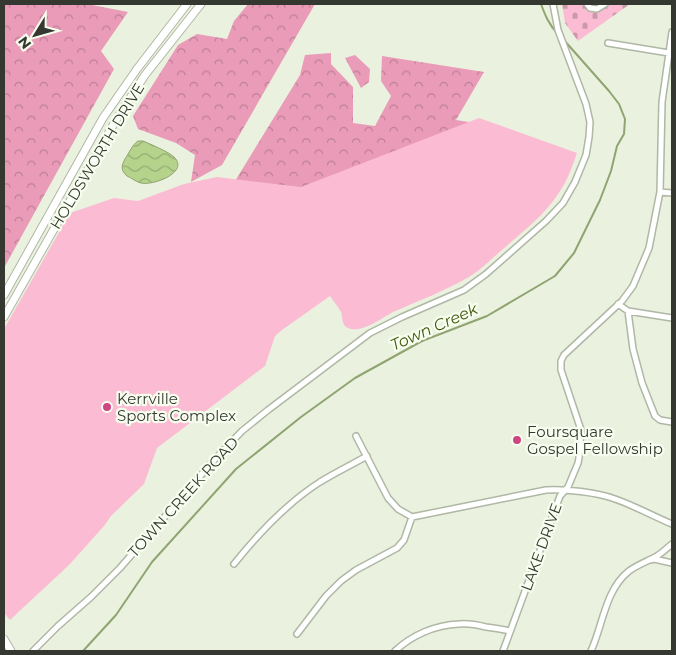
<svg xmlns="http://www.w3.org/2000/svg" width="676" height="655" font-family="Montserrat,sans-serif">
<style>
.forest{fill:url(#forest-crowns)}
.cemetery{fill:url(#cemetery-stones)}
.garden{fill:#fbbbd2}
.water{fill:url(#water-waves);stroke:#8fa471}
.lines{fill:none;stroke-linecap:round;stroke-linejoin:round}
.stream{stroke:#8fa471;stroke-width:2}
.street-casing{stroke:#afb7a5;stroke-width:8}
.secondary-casing{stroke:#afb7a5;stroke-width:9}
.street{stroke:#fff;stroke-width:5}
.secondary{stroke:#fff;stroke-width:7}
.poi-dot{fill:#cd4684;stroke:#f8feef;stroke-width:2}
.labels{text-anchor:middle;dominant-baseline:central;stroke-width:4.5;stroke-linejoin:round;paint-order:stroke}
.street-label{font-size:15px;fill:#353831;stroke:#f8feef}
.poi-label{font-size:15px;fill:#353831;stroke:#f8feef;text-anchor:start}
.water-label{font-size:16px;font-style:italic;fill:#40580b;stroke:#f8feef}
</style>
<defs>
<pattern id="forest-crowns" width="20" height="18" patternUnits="userSpaceOnUse" patternTransform="scale(1.25)"><rect width="20" height="18" fill="#e99bb8"/><path d="M2 6a3 3 0 1 1 6 0M12 15a3 3 0 1 1 6 0" fill="none" stroke="#be7f96"/></pattern>
<pattern id="cemetery-stones" width="16" height="16" patternUnits="userSpaceOnUse" patternTransform="scale(1.25)"><rect width="16" height="16" fill="#fbbbd2"/><path d="M2 7V4a2 2 0 0 1 4 0v3zM10 15v-3a2 2 0 0 1 4 0v3z" fill="#cc99ab"/></pattern>
<pattern id="water-waves" width="16" height="10" patternUnits="userSpaceOnUse" patternTransform="scale(1.25)"><rect width="16" height="10" fill="#b6d38c"/><path d="M0 5q4-4 8 0t8 0" fill="none" stroke="#95ac73"/></pattern>
</defs>
<rect width="100%" height="100%" fill="#eaf2df"/>
<!-- forest -->
<path class="forest" d="M 4,4 L 87,4 L 128,12 L 101,51 L 114,69 L 4,268 Z
M 248,4 L 315,4 L 222,165 L 191,182 L 195,155 L 176,143 L 138,129 L 133,116 L 178,45 L 197,34 L 227,39 L 234,21 Z
M 331,53 L 331,64 L 353,87 L 353,123 L 375,126 L 391,96 L 381,81 L 382,56 L 484,72 L 456,120 L 494,126 L 438,178 L 224,199 L 300,75 L 305,55 Z
M 355,55 L 370,69 L 369,82 L 361,88 L 345,58 Z"/>
<!-- cemetery -->
<path class="cemetery" d="M 562,4 L 630,4 L 578,41 L 565,23 Z"/>
<!-- garden -->
<path class="garden" d="M 479,118 L 577,153 C 572,167 567,182 558,194 C 544,216 521,233 502,250 C 491,259 481,270 469,277 C 445,291 418,301 393,312 C 382,318 361,334 348,328 C 341,325 343,317 341,312 C 338,306 333,301 330,296 L 282,330 L 275,336 L 265,366 L 157,448 L 144,484 L 111,516 L 104,526 L 70,564 L 10,620 L 4,613 L 4,329 L 70,213 L 114,198 L 138,201 L 184,184 L 217,177 L 301,187 Z"/>
<!-- water -->
<path class="water" d="M 138,141 L 143,141 C 150,144 169,152 174,157 C 190,172 153,186 141,183 C 136,182 132,178 127,176 C 121,171 121,166 125,159 C 129,153 132,145 138,141 Z"/>
<g class="lines">
<!-- stream -->
<path class="stream" d="M 541,4 C 545,15 549,25 558,34
M 83,651 L 116,615 L 152,562 L 236,469 L 301,417 L 355,378 L 422,341 L 487,316 L 555,276 L 574,253 L 600,200 L 611,171 L 617,146 L 624,134 L 625,119 L 619,104 L 609,91 L 563,39"/>
<!-- street casing -->
<g class="street-casing">
<path id="street" d="M 587,4 L 590,8 L 597,9 L 605,4
M 608,43 L 669,53
M 660,192 L 672,193
M 618,304 L 628,311 L 672,318
M 628,311 L 633,349 L 642,383 L 655,416 L 660,420 L 672,422
M 356,436 L 388,498 L 398,509 L 412,517 L 546,490 C 566,489 596,492 615,499 C 635,506 653,516 672,524
M 651,560 L 654,559 L 672,563
M 234,564 C 258,534 287,503 320,482 C 335,473 351,465 367,456
M 297,634 L 326,596 L 341,581 L 356,570 L 397,548 L 404,540 L 412,517
M 33,651 L 58,626 L 91,597 L 120,568 L 216,458 L 242,431 L 268,410 L 370,333 L 402,317 L 464,290 L 486,274 L 546,221 L 563,203 L 575,182 L 586,155 L 589,137 L 590,122 L 586,104 L 558,30 L 553,4
M 395,651 C 412,635 435,625 459,624 C 468,623 478,625 486,627 C 494,628 502,629 510,631
M 503,651 L 560,496 L 568,487 L 578,463 L 579,458 L 581,430 L 561,370 L 561,361 L 564,355 L 622,301 L 633,286 L 649,248 L 658,202 L 660,192 L 662,102 L 672,32
M 591,651 C 603,625 605,590 629,571 C 637,565 648,561 657,556 C 662,553 667,548 672,544"/>
</g>
<!-- secondary casing -->
<g class="secondary-casing">
<path id="secondary" d="M 4,295 L 103,118 L 137,69 L 187,4
M 4,317 L 116,120 L 145,75 L 201,4
M 4,639 L 11,651"/>
</g>
<!-- street -->
<use href="#street" class="street"/>
<!-- secondary -->
<use href="#secondary" class="secondary"/>
</g>
<!-- markers -->
<g class="poi-dot">
<circle cx="107" cy="407" r="5"/>
<circle cx="517" cy="440" r="5"/>
</g>
<g class="labels">
<!-- street labels -->
<g class="street-label">
<text transform="translate(97 156) rotate(-59)">HOLDSWORTH DRIVE</text>
<text transform="translate(183 497) rotate(-48)">TOWN CREEK ROAD</text>
<text transform="translate(541 547) rotate(-70)">LAKE DRIVE</text>
</g>
<!-- poi labels -->
<g class="poi-label">
<text x="117" y="398">Kerrville<tspan x="117" dy="17">Sports Complex</tspan></text>
<text x="527" y="431">Foursquare<tspan x="527" dy="17">Gospel Fellowship</tspan></text>
</g>
<!-- water labels -->
<g class="water-label">
<text transform="translate(434 327) rotate(-24)">Town Creek</text>
</g>
</g>
<!-- border -->
<rect width="676" height="655" fill="none" stroke="#353831" stroke-width="10"/>
<!-- north arrow -->
<g transform="translate(35 35) rotate(233)" stroke="#f8feef" stroke-width="4" paint-order="stroke">
<path d="M0-4L9 19L0 12L-9 19Z" fill="#353831"/>
<text y="-8" font-size="14" font-weight="bold" text-anchor="middle" fill="#353831">N</text>
</g>
</svg>
